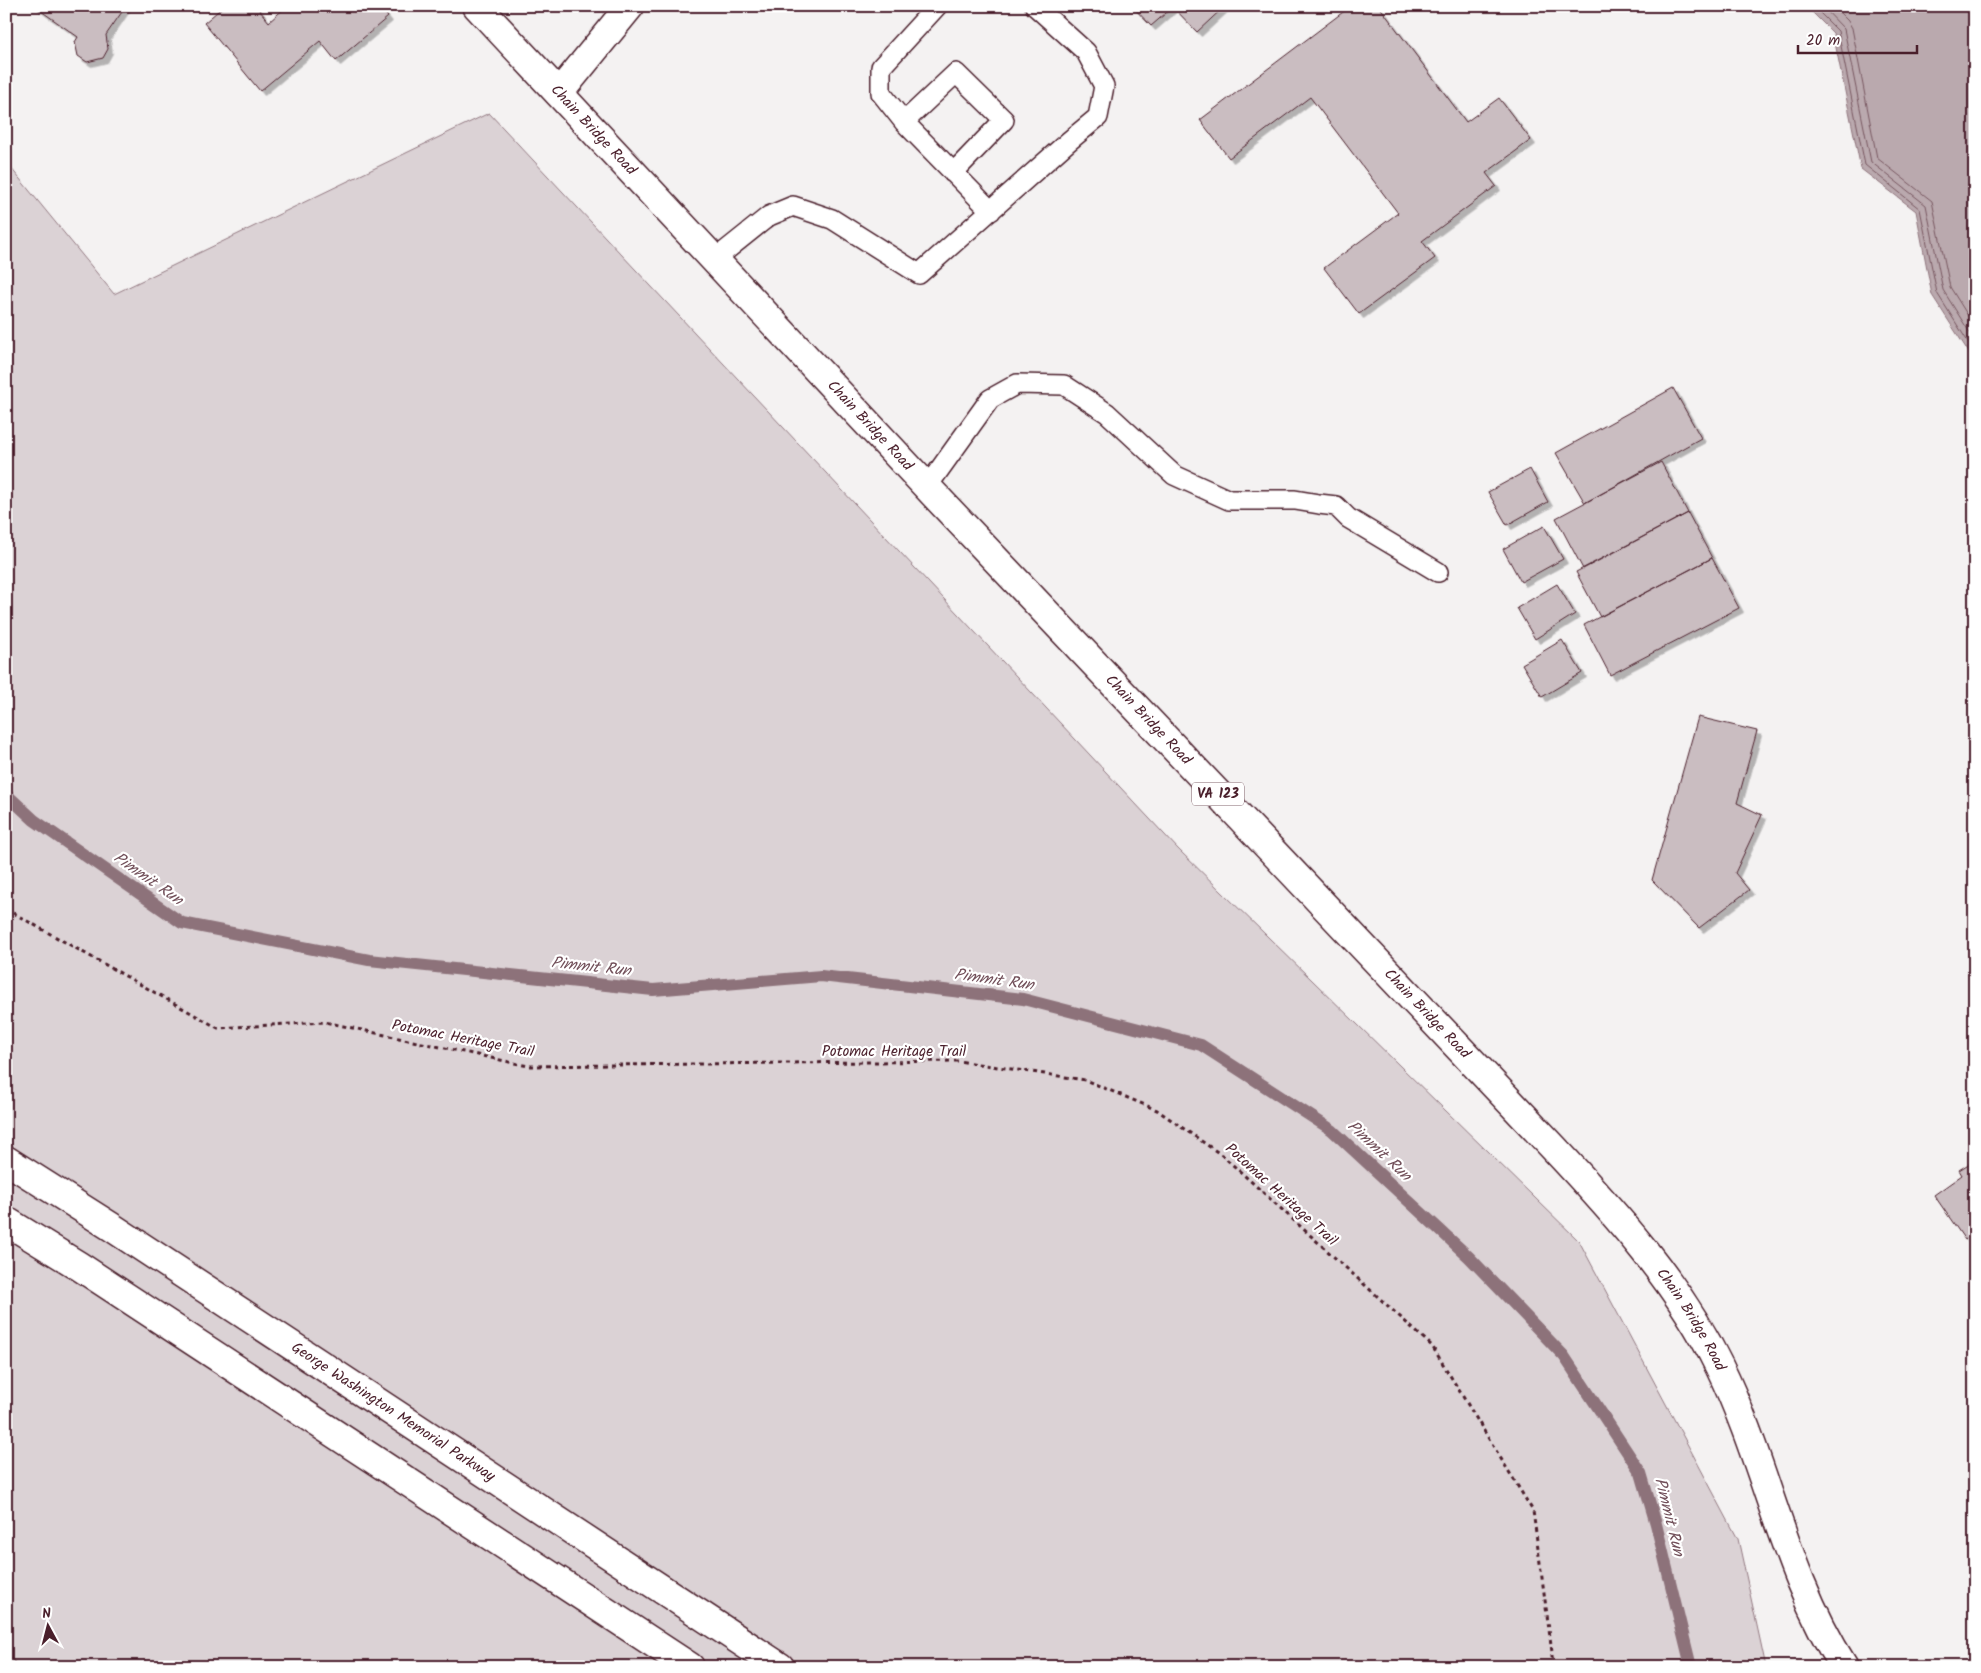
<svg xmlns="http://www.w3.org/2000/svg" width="1981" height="1673" font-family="Kalam,sans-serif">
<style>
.green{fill:#dbd2d5;stroke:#927880}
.water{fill:#baa9ae;stroke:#8d727a}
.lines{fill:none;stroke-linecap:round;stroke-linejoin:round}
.shore{stroke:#77565f;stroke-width:1}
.stream{stroke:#8d727a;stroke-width:12}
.building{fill:#cabdc1;stroke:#4a1f2b;filter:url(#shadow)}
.service-casing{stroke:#4a1f2b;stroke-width:22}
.minor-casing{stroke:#4a1f2b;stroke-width:31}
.primary-casing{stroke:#4a1f2b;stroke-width:31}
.motorway-casing{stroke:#4a1f2b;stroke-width:31}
.path{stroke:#4a1f2b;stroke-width:3;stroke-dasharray:4 4;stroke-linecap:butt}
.service{stroke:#fff;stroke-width:19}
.minor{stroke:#fff;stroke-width:28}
.primary{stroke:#fff;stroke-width:28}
.motorway{stroke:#fff;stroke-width:28}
.labels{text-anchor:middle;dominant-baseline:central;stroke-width:4.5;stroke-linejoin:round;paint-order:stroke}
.shield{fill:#fff;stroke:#80626b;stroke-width:1}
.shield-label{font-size:14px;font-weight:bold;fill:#4a1f2b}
.street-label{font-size:15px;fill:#4a1f2b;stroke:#fff}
.water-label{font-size:16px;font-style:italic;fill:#714f59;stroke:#fff}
</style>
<defs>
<filter id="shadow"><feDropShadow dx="4.5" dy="4.5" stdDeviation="0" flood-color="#0004"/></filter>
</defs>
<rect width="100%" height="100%" fill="#f4f2f2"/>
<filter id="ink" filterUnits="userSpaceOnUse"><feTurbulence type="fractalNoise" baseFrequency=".02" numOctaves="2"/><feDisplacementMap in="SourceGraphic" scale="10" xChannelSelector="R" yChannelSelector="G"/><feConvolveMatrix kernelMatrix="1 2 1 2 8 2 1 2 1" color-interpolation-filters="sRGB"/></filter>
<g filter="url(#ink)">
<!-- green -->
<path class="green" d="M 489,113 L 1178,849 L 1579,1241 L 1738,1539 L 1766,1667 L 20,1667 L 6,1653 L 6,162 L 114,294 Z"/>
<!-- water -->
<path class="water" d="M 1806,6 L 1975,6 L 1975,362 L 1932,295 L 1916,211 L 1861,169 L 1833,33 Z"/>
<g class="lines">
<!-- shore -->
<path class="shore" d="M 1813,6 L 1838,31 L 1865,165 L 1920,209 L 1937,293 L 1975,353
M 1822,6 L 1844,29 L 1871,162 L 1926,205 L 1943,290 L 1975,341
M 1833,6 L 1848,21 L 1852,28 L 1877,158 L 1932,201 L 1950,287 L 1975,327"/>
<!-- stream -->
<path class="stream" d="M 6,794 L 34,820 L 182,923 L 369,960 L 653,990 L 821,976 L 1023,999 L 1201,1045 L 1332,1130 L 1469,1257 L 1564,1356 L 1641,1473 L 1656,1524 L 1691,1667"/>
</g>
<!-- building -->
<path class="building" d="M 34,6 L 126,6 L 106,35 L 108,49 L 103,58 L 87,62 L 78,56 L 75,42 L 78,37 Z
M 224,6 L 256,6 L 269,22 L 287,6 L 379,6 L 388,17 L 336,61 L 320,41 L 260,91 L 204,23 Z
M 1132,6 L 1225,6 L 1197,32 L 1173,7 L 1151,26 Z
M 1351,6 L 1379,6 L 1466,122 L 1499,98 L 1531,140 L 1486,173 L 1496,186 L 1422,241 L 1435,258 L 1359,314 L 1324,268 L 1398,213 L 1310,97 L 1229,158 L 1200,120 Z
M 1673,388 L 1701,438 L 1585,503 L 1556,453 Z
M 1661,462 L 1688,513 L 1583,569 L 1556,518 Z
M 1530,469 L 1548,502 L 1507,525 L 1488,492 Z
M 1688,513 L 1712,558 L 1600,617 L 1576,572 Z
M 1544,526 L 1563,559 L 1521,582 L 1503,549 Z
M 1712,558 L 1739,608 L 1610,675 L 1584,625 Z
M 1557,584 L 1575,614 L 1535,639 L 1517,608 Z
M 1562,640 L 1582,673 L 1542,697 L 1522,664 Z
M 1698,717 L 1757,731 L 1737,803 L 1762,815 L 1735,873 L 1749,890 L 1699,928 L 1652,880 Z
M 1975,1160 L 1975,1234 L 1965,1240 L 1934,1195 L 1962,1175 L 1959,1170 Z"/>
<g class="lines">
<!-- service casing -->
<g class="service-casing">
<path id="service" d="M 937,6 L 881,67 L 881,93 L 904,122 L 991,211
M 904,122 L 956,73 L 1004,120 L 953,173
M 714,260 L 769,216 L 793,206 L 832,219 L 919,274 L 1069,141 L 1098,117 L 1104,86 L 1086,52 L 1035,6
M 927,487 L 990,399 L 1017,384 L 1064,385 L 1107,413 L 1174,475 L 1229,500 L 1295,500 L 1319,504 L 1336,506 L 1348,518 L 1438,572"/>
</g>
<!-- minor casing -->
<g class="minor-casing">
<path id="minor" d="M 559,93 L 630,6"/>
</g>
<!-- primary casing -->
<g class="primary-casing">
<g id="primary">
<path id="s1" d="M 477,6 L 927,487 L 1553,1147 C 1615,1213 1679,1284 1719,1366 C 1767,1464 1784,1574 1844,1667"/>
</g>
</g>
<!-- motorway casing -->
<g class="motorway-casing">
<g id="motorway">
<path id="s2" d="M 6,1160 L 110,1226 L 780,1667"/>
<path d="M 6,1221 L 79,1266 L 690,1667"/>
</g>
</g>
<!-- path -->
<path class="path" d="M 6,909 L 218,1028 L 325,1022 L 528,1066 L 958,1061 L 1085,1080 L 1157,1110 L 1223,1156 L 1432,1346 L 1533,1511 L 1552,1652 L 1552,1667"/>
<!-- service -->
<use href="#service" class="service"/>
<!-- minor -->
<use href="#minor" class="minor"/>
<!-- primary -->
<use href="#primary" class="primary"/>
<!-- motorway -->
<use href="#motorway" class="motorway"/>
</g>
</g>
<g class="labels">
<!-- shield labels -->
<rect class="shield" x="1192" y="782.5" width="52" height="23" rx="4"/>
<g class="shield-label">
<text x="1218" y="794">VA 123</text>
</g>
<!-- street labels -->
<g class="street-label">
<text stroke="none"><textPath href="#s1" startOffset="170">Chain Bridge Road</textPath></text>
<text stroke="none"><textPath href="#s1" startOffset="575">Chain Bridge Road</textPath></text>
<text stroke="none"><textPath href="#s1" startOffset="980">Chain Bridge Road</textPath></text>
<text stroke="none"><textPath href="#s1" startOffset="1385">Chain Bridge Road</textPath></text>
<text transform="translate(463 1039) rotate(11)">Potomac Heritage Trail</text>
<text x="894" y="1052">Potomac Heritage Trail</text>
<text transform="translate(1281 1195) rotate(42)">Potomac Heritage Trail</text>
<text stroke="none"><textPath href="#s1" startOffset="1790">Chain Bridge Road</textPath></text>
<text stroke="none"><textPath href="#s2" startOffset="462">George Washington Memorial Parkway</textPath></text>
</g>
<!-- water labels -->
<g class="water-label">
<text transform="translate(148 879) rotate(35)">Pimmit Run</text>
<text transform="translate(591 967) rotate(6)">Pimmit Run</text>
<text transform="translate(994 980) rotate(8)">Pimmit Run</text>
<text transform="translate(1379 1151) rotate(43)">Pimmit Run</text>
<text transform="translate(1669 1517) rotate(76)">Pimmit Run</text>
</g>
</g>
<!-- margin -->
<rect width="1981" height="1673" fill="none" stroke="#fff" stroke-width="25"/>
<rect x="12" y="12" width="1956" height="1648" fill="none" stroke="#4a1f2b" stroke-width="2" filter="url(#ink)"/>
<!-- north arrow -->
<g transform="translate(48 1626) rotate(353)" stroke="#ffffff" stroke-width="4" paint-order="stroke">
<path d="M0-4L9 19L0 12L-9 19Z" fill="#4a1f2b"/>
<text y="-8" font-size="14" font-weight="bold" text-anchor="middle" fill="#4a1f2b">N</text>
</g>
<!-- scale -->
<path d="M1798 45v8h119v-8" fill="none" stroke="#4a1f2b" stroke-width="2.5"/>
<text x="1806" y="45" font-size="15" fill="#4a1f2b" stroke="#ffffff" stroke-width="4" paint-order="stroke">20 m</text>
</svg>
